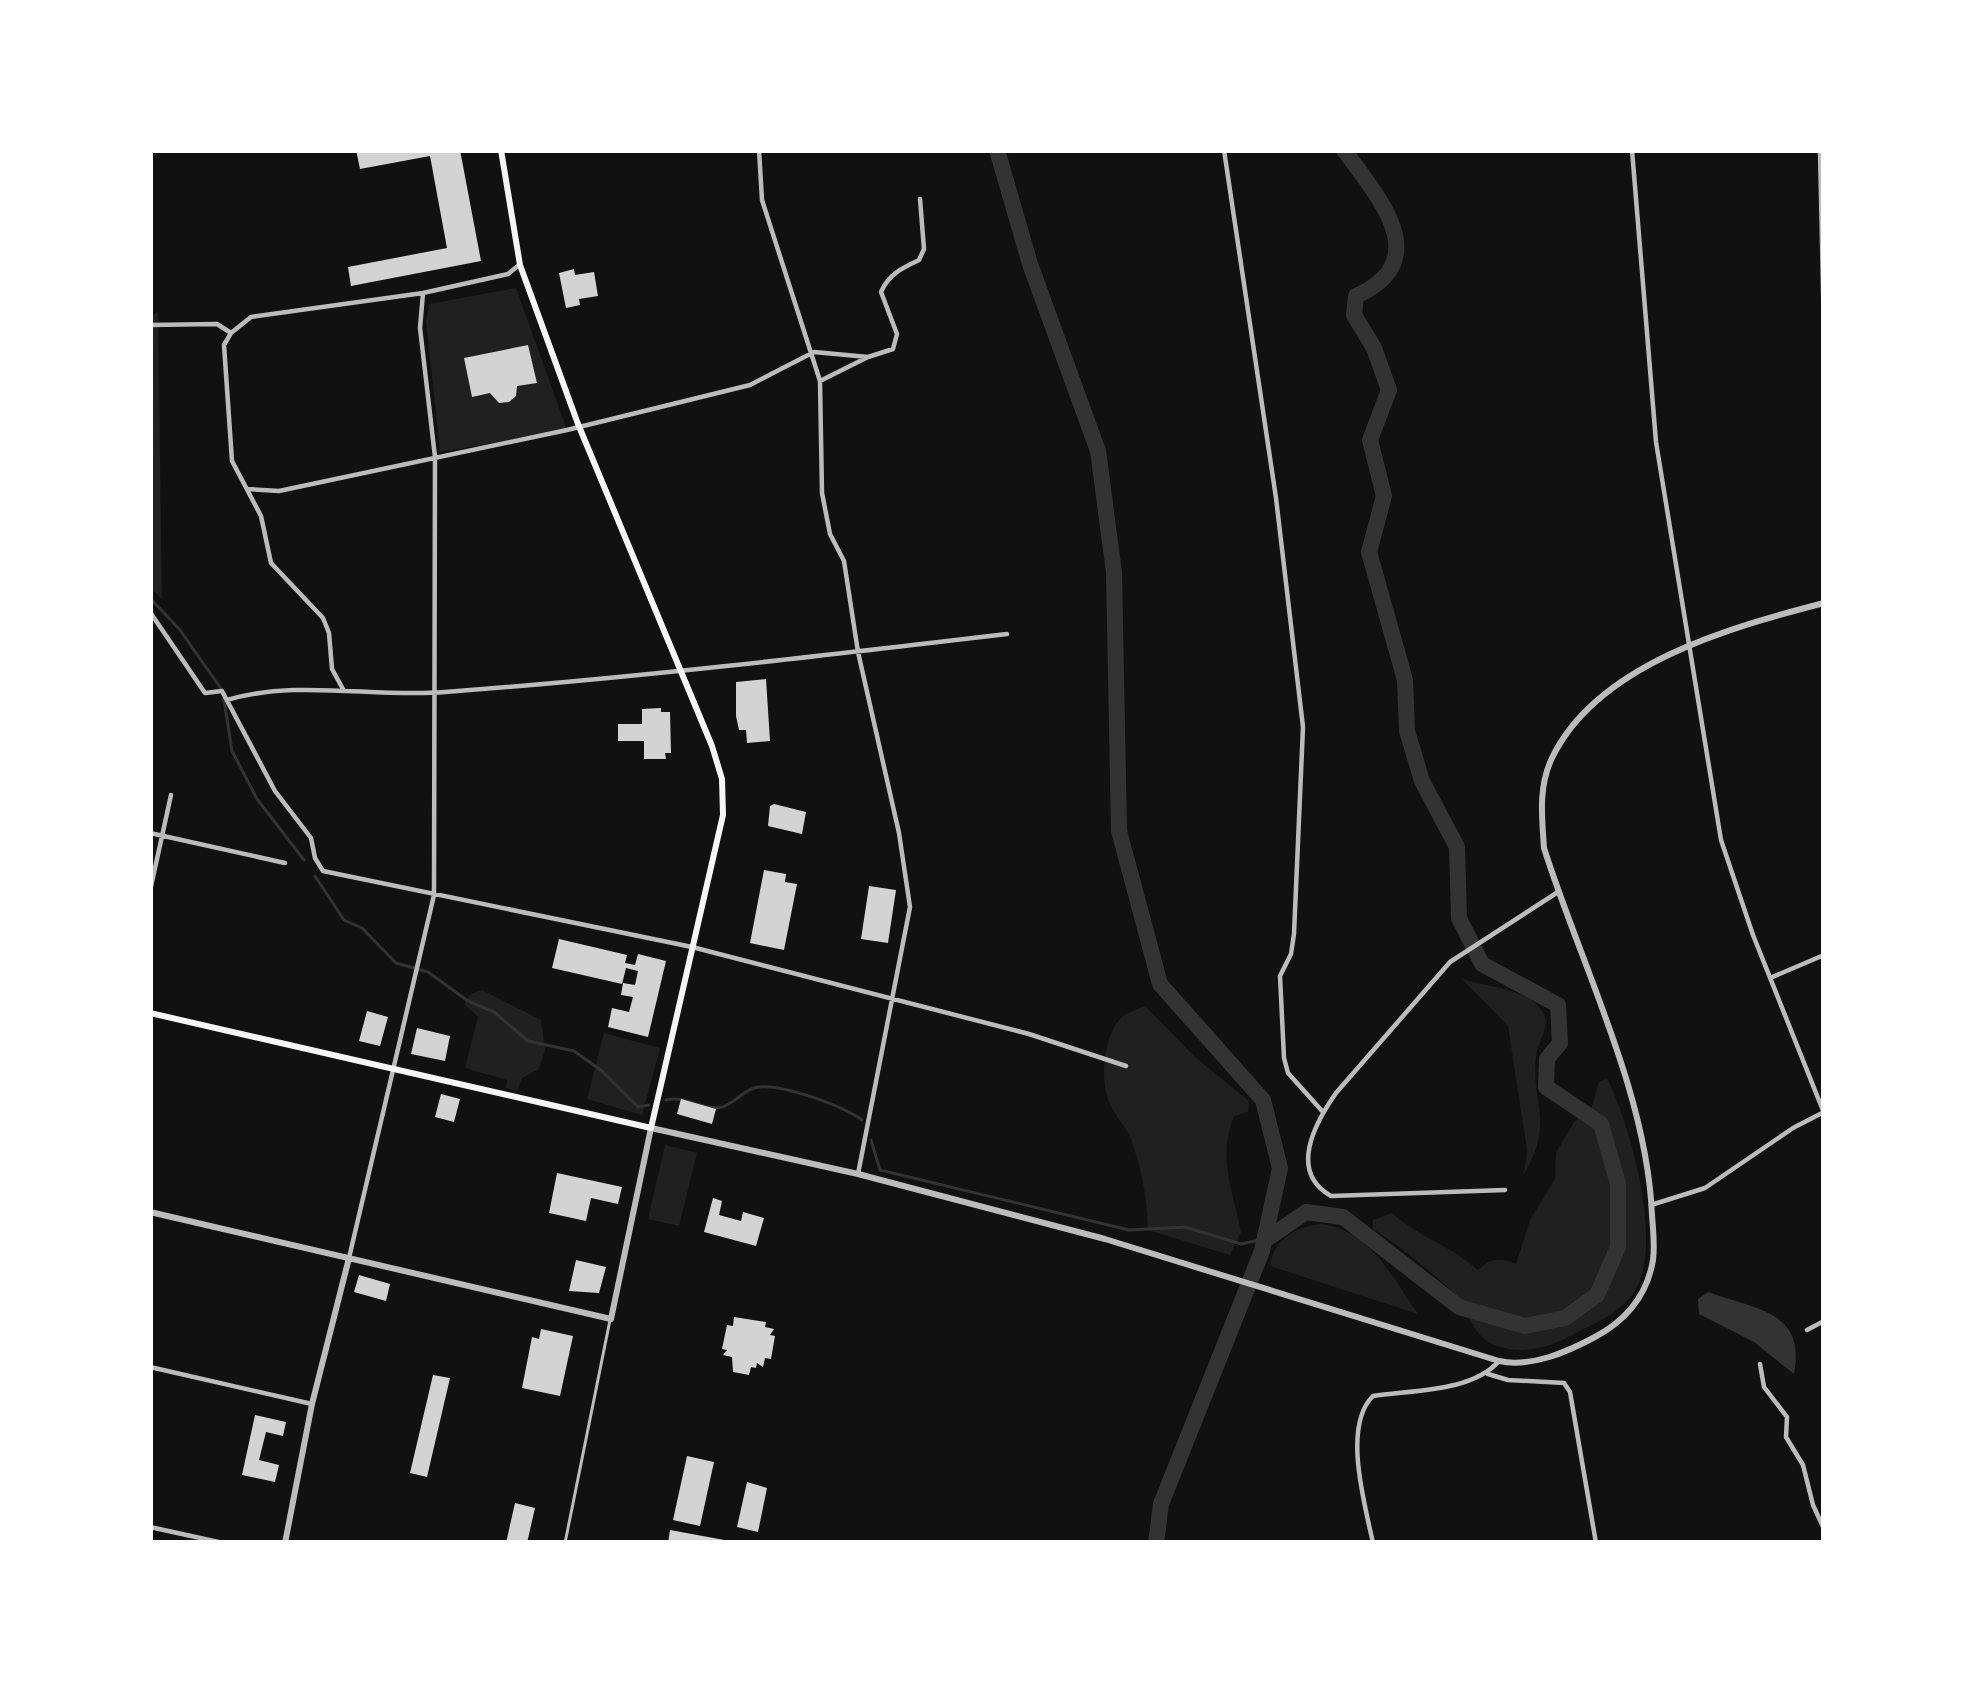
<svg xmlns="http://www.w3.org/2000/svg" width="1974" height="1693" font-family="'Source Sans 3',sans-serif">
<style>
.green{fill:#202020}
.water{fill:#333}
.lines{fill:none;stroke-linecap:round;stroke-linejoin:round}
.stream{stroke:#333;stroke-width:3}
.river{stroke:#333;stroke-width:16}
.building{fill:#d3d3d3}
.pedestrian{stroke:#bcbcbc;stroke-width:3}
.minor{stroke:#bcbcbc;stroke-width:4.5}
.tertiary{stroke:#bcbcbc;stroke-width:6}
.secondary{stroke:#f5f5f5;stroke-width:6}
</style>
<rect width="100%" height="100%" fill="#111"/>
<!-- green -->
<path class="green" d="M 516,288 L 567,430 L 440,452 L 426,321 L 429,304 Z
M 158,312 L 162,599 L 150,588 L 150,317 Z
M 1461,978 C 1485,988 1518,986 1538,1006 C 1556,1024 1537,1039 1536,1057 C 1531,1108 1555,1120 1524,1174 L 1527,1150 L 1508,1026 Z
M 482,990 L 541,1020 L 545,1050 L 539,1069 L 522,1078 L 517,1091 L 506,1088 L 507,1080 L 465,1068 L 478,1017 L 464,1004 L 471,994 Z
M 1145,1006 L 1195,1057 L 1249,1101 L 1248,1112 L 1234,1116 C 1217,1158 1233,1191 1241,1232 L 1230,1255 L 1148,1230 C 1147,1197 1142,1170 1131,1139 C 1125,1124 1112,1114 1108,1099 C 1100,1077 1104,1036 1121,1018 C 1126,1013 1138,1009 1145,1006 Z
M 604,1033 L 660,1048 L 642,1115 L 587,1099 Z
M 1607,1078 C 1630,1124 1668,1255 1630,1298 C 1615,1314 1595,1324 1576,1333 C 1553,1346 1524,1356 1497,1346 C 1468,1335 1470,1307 1452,1291 C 1427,1268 1402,1248 1373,1229 L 1373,1220 L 1392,1213 C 1419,1237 1451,1246 1478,1270 C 1490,1258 1501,1257 1516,1264 L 1530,1220 L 1555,1179 L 1556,1153 L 1574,1122 L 1591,1110 L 1599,1082 Z
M 665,1145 L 697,1153 L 679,1226 L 648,1219 Z
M 1320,1224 C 1370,1229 1392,1277 1418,1314 L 1270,1266 C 1274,1239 1294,1228 1320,1224 Z"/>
<!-- water -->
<path class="water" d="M 1708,1292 C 1756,1310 1806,1310 1794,1374 L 1754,1342 L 1699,1314 L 1698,1299 Z"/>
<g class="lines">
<!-- stream -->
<path class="stream" d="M 150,598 L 180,630 L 222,690
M 224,700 L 232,751 L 257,799 L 304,860
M 315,876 L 344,920 L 362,928 L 396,963 L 428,972 L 468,1001 L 494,1012 L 528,1041 L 574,1051 L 602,1071 L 638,1107 L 649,1105
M 666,1100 C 685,1095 703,1111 722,1107 C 733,1104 742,1092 754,1088 C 777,1081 843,1106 862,1120
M 871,1140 L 880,1170 L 1129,1230 L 1185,1227 L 1241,1244 L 1265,1239"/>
<!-- river -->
<path class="river" d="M 997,150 L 1030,264 L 1098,451 L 1114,572 L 1119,831 L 1160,984 L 1263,1100 L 1280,1168 L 1262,1251 L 1161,1504 L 1156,1543
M 1264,1241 L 1306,1212 L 1343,1217 L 1459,1307 L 1525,1326 L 1565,1318 L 1597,1295 L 1618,1247 L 1618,1184 L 1601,1124 L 1546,1087 L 1547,1059 L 1560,1043 L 1558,1005 L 1482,964 L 1459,918 L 1457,847 L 1422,781 L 1407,731 L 1405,680 L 1369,552 L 1384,496 L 1370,440 L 1389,390 L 1374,348 L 1354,315 L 1356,296 C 1436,260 1378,197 1344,150"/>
</g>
<!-- building -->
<path class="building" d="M 356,150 L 460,150 L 481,261 L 351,286 L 348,267 L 447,248 L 430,156 L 360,169 Z
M 574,269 L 575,275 L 594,272 L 598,296 L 579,299 L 580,305 L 566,308 L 559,273 Z
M 528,345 L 537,383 L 517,386 L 516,396 L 509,402 L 499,403 L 490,393 L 472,397 L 464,358 Z
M 766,679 L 770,741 L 747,743 L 746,730 L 739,730 L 736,716 L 736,682 Z
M 661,708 L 661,712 L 670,712 L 671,753 L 665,753 L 666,759 L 644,759 L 644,741 L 618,741 L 618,724 L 642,724 L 642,709 Z
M 774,804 L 806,812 L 802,834 L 768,826 L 770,806 Z
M 764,870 L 786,874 L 785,882 L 797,884 L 784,950 L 750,943 Z
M 869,886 L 896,890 L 888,943 L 861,939 Z
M 559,939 L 627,955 L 625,963 L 635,965 L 638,954 L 666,961 L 648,1037 L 608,1027 L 612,1008 L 629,1012 L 633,997 L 621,995 L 623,983 L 635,985 L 638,971 L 626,968 L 622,984 L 552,968 Z
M 367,1011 L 388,1017 L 380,1046 L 359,1041 Z
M 417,1028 L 450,1036 L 445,1061 L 411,1054 Z
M 441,1094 L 460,1099 L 454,1122 L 435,1117 Z
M 681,1099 L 716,1109 L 712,1124 L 677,1114 Z
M 557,1173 L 622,1187 L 618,1204 L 591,1198 L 586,1221 L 549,1213 Z
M 713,1198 L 722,1201 L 719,1215 L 741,1221 L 743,1212 L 764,1218 L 756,1246 L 704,1232 Z
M 576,1260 L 606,1267 L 599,1293 L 569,1291 Z
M 359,1275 L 390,1284 L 386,1301 L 354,1292 Z
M 734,1317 L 766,1322 L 765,1327 L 774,1329 L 770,1335 L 775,1336 L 771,1359 L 765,1358 L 763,1367 L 757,1363 L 756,1368 L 751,1367 L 749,1375 L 733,1372 L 732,1357 L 723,1355 L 727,1350 L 722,1349 L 727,1325 L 733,1326 Z
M 541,1329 L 573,1336 L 560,1396 L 522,1388 L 532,1337 L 539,1339 Z
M 433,1375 L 450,1378 L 427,1477 L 410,1473 Z
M 255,1415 L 286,1422 L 283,1436 L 266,1432 L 259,1460 L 279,1465 L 275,1482 L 242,1475 Z
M 687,1456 L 714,1462 L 700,1526 L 673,1520 Z
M 747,1482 L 767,1488 L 758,1532 L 737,1527 Z
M 515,1503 L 535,1508 L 527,1543 L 506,1543 Z
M 670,1530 L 730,1541 L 730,1543 L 668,1543 Z"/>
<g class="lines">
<!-- pedestrian -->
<path class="pedestrian" d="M 565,1543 L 610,1320"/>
<!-- minor -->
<path class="minor" d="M 759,150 L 762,200 L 820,381 L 822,493 L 830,534 L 844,561 L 858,652 L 899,833 L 910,907 L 858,1174
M 1224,150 L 1276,498 L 1303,727 L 1294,934 L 1291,954 L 1280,976 L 1284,1058 L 1288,1073 L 1323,1112
M 1632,150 L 1656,442 L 1721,840 L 1753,935 L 1824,1113
M 1820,150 L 1824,334
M 150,325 L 217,324 L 231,333 L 251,317 L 423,293 L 508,274 L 519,265
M 231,333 L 224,345 L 232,461 L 261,516 L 271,563 L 323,618 L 329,633 L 332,669 L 344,691
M 820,381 L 868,357
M 247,489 L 279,491 L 567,430 L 750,385 L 814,352 L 868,357 L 893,349 L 897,334 L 881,292 C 889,274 902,268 919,260 L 924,249 L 920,199
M 150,612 L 205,693 L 222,691 L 275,791 L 311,838 L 315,858 L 323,871 L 692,947 L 1029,1034 L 1126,1066
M 227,700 C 298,679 373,698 445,692 C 633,678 820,656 1007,634
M 150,833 L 285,863
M 150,891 L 171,795
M 1770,978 L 1824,955
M 1505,1190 L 1331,1196 C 1288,1172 1315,1123 1336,1093 L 1450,962 L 1558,892
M 1651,1205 L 1705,1188 L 1793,1128 L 1824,1112
M 349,1258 L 434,895 L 435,457 L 420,328 L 423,293
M 1807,1330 L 1824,1321
M 1760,1364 L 1764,1387 L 1787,1417 L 1786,1437 L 1803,1465 L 1813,1505 L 1824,1529
M 150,1367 L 312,1404
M 1488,1374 L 1508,1380 L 1564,1383 L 1570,1392 L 1596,1543
M 150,1527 L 223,1543
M 1373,1543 C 1365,1505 1342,1426 1373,1396 C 1413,1390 1472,1392 1499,1361"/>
<!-- tertiary -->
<path class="tertiary" d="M 150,1212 L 611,1319 L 651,1128 L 858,1174 L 1105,1239 L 1499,1361 C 1531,1368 1567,1352 1595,1337 C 1625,1321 1647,1296 1653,1260 C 1655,1246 1653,1230 1652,1215 C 1647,1093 1581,965 1544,848 C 1542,818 1538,787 1552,758 C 1597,664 1731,627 1824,603
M 285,1543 L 312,1404 L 349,1258"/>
<!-- secondary -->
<path class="secondary" d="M 150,1013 L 651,1128 L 723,815 L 722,779 L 712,746 L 578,424 L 520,265 L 501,150"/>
</g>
<!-- border -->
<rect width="1974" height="1693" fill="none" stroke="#ffffff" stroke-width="306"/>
</svg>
